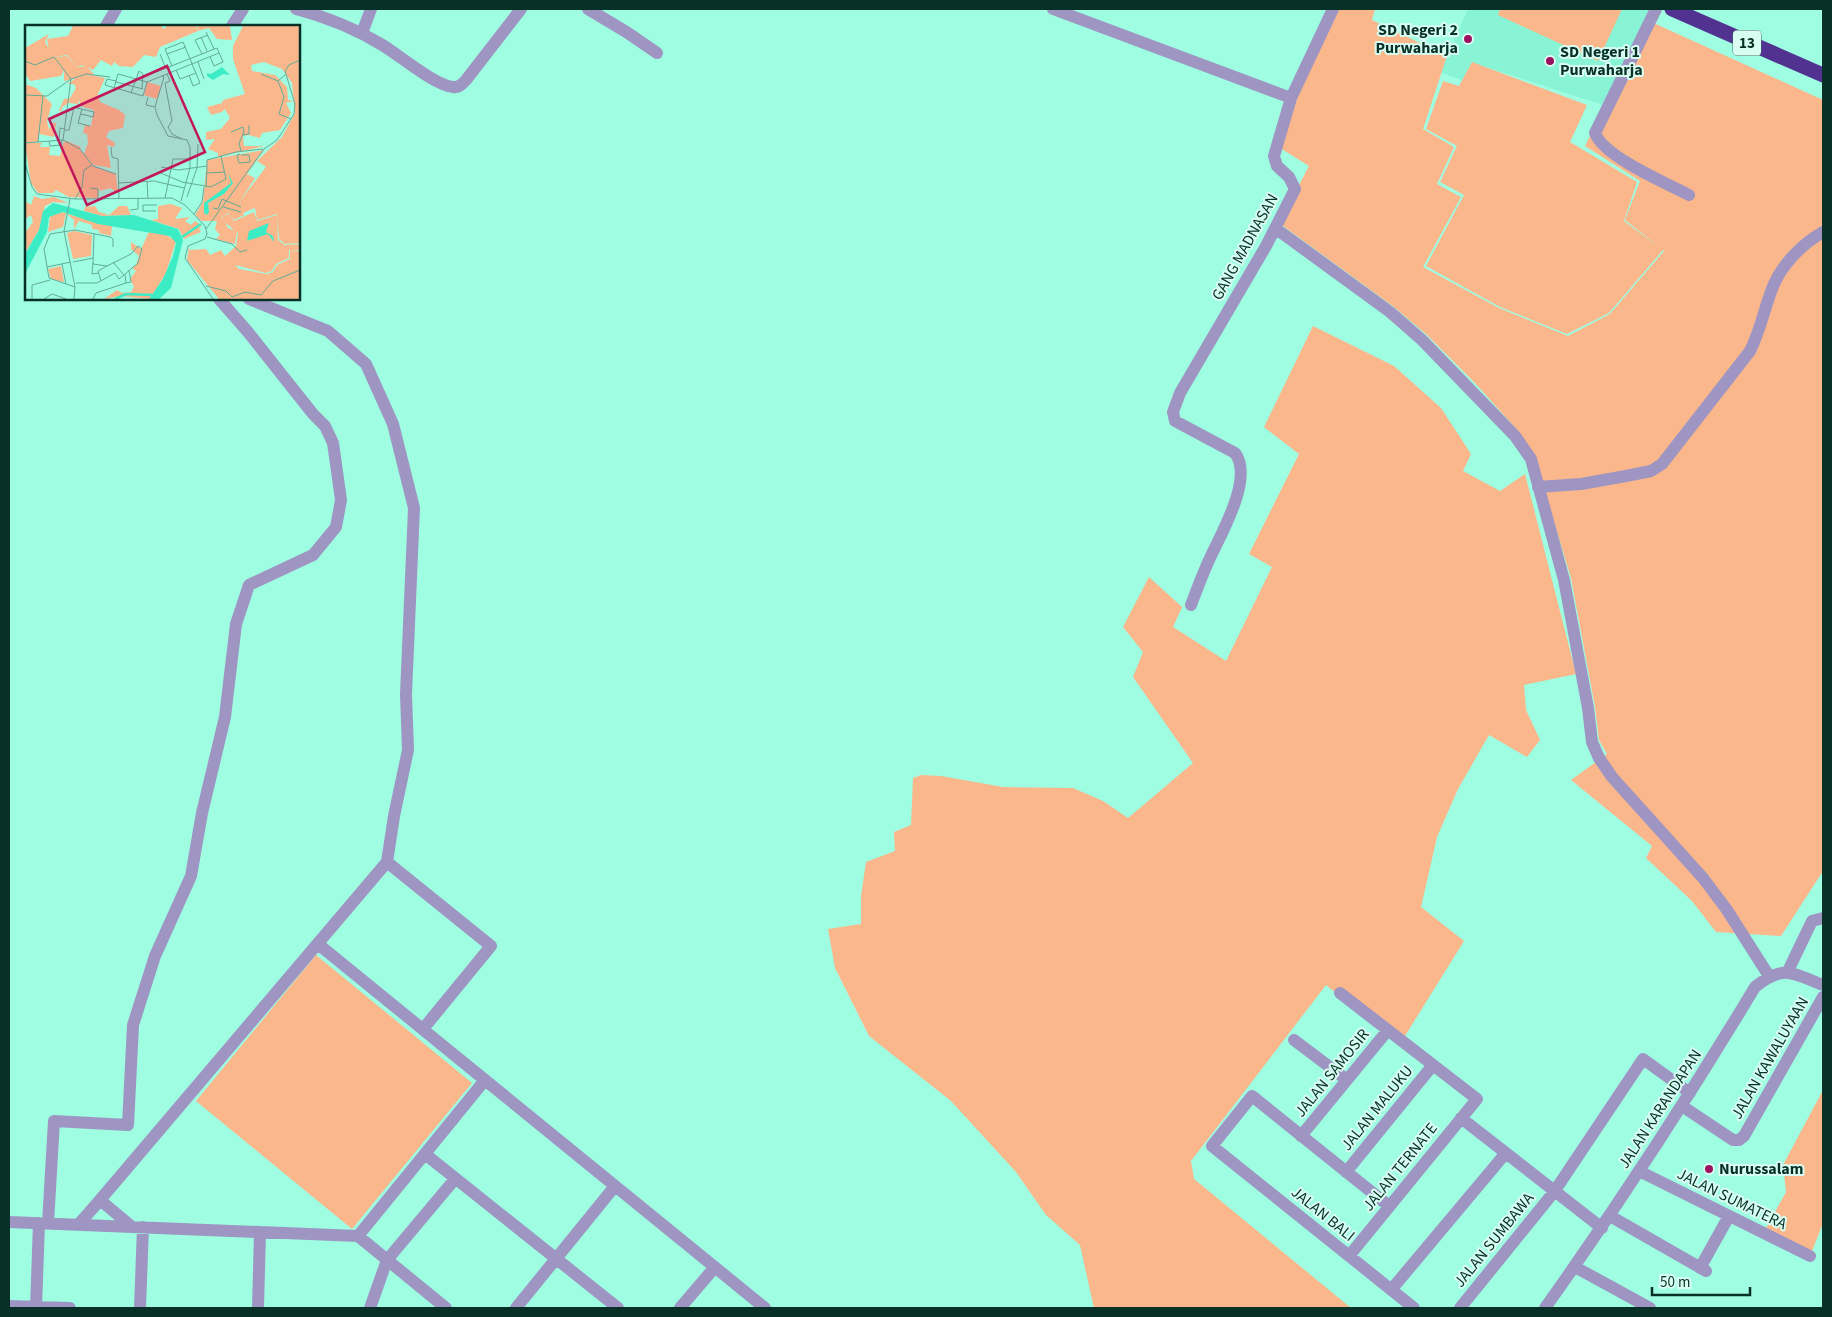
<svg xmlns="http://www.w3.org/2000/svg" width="1832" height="1317" font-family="'Source Sans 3',sans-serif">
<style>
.built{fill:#89f3d5}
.grass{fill:#fab78c}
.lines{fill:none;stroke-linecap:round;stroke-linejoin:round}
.street{stroke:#9e95c3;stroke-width:12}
.highway{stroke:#513291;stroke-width:15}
.poi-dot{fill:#9d1260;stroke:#dafdf2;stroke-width:2}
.labels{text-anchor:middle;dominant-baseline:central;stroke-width:4;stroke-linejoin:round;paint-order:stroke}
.shield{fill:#dafdf2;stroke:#466e64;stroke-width:1}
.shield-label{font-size:15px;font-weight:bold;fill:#073127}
.poi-label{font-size:16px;font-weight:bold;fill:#073127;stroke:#dafdf2;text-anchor:start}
.street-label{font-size:16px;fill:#073127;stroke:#dafdf2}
.inset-river{fill:none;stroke:#3cecc5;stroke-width:2.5}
.inset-road{fill:none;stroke:#62ab97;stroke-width:1}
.view{fill:#c2185b;fill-opacity:0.15;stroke:#c2185b;stroke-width:2.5}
.inset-edge{fill:none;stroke:#073127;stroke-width:2.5}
</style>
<rect width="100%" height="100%" fill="#9ffde2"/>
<!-- built -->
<path class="built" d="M 1468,9 L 1651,9 L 1603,105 L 1473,63 L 1464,81 L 1440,72 Z"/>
<!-- grass -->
<path class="grass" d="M 1338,9 L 1375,9 L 1372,20 L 1447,56 L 1423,129 L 1454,147 L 1437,184 L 1461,197 L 1423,267 L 1499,308 L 1568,336 L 1610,314 L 1664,251 L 1625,220 L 1640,181 L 1585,146 L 1647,20 L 1823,100 L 1823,871 L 1781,936 L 1716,932 L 1692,901 L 1646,858 L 1652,846 L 1571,780 L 1607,754 L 1599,740 L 1595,707 L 1571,578 L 1551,512 L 1519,432 L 1475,383 L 1427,335 L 1394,307 L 1279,223 L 1309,166 L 1272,143 Z
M 1500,9 L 1622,9 L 1598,61 L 1498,15 Z
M 1472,62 L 1587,105 L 1570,142 L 1637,182 L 1624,221 L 1663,250 L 1609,313 L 1567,334 L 1500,307 L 1426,266 L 1464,195 L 1440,182 L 1457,146 L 1426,129 L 1443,81 L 1459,86 Z
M 1313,326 L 1394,366 L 1441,408 L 1471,454 L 1463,471 L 1500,491 L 1525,474 L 1576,674 L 1524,685 L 1526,710 L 1540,740 L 1527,757 L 1489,735 L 1458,789 L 1437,837 L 1421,907 L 1464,941 L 1400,1044 L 1326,985 L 1191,1161 L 1194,1179 L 1351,1308 L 1094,1308 L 1080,1245 L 1046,1215 L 1016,1172 L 951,1101 L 869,1036 L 835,968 L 828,929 L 861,924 L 861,896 L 866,862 L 895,851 L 894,832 L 911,825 L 913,778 L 921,775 L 941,776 L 1003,787 L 1073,788 L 1103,801 L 1128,818 L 1193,763 L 1133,677 L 1143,652 L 1123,627 L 1149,577 L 1182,607 L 1173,627 L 1226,661 L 1272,567 L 1249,554 L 1299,454 L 1264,427 Z
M 316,955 L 472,1083 L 352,1229 L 196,1101 Z
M 1823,1090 L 1823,1223 L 1812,1251 L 1765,1230 L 1786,1192 L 1783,1165 Z"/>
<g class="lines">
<!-- street -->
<path class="street" d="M 296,9 C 327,17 356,29 384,46 C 400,56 436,86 453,87 C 459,88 462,84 466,80 L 521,9
M 588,9 L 628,33 L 657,53
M 1053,9 L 1291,98
M 1656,9 L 1595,133 C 1604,157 1666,183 1689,195
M 106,26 L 116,9
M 232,26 L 243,9
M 362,33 L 371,9
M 1275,228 L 1390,312 L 1422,340 L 1515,436 L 1531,459 L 1564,580 L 1588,708 L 1592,742 L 1599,758 L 1612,777 L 1703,878 L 1727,910 L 1769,976
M 1538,487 L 1581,484 L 1626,476 L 1651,471 L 1662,464 L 1750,351 C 1760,331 1764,310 1772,289 C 1781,265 1802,244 1823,232
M 1191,605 C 1197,589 1203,573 1210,558 C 1221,534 1254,478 1235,453 L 1175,421 L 1173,412 L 1180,393 L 1266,246 L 1295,189 L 1289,177 L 1277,166 L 1274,156 L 1291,98 L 1333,9
M 387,862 L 491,946 L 423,1029
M 318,944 L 485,1080
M 1788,971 L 1812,921 L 1823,918
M 1340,993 L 1477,1099 L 1349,1256
M 1294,1040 L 1347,1080
M 1682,1106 L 1733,1140 L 1739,1140 L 1744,1136 L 1823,997
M 1461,1118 L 1602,1228
M 1301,1136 L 1388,1030
M 425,1154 L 618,1308
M 1639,1171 L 1810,1256
M 1346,1172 L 1433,1065
M 1389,1206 L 1252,1096 L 1212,1146 L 1414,1308
M 1610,1216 L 1706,1271
M 9,1222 L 358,1236 L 446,1308
M 48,1223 L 54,1121 L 128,1125 L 133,1025 L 155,956 L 191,876 L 202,813 L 225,717 L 236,624 L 249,585 L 313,555 L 336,527 L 341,500 L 333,443 L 325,426 L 313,414 L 248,332 L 219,299
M 79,1224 L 100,1200
M 131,1226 L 100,1200 L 387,862 L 394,816 L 408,750 L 406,694 L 414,508 L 393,424 L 366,364 L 328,331 L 249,299
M 358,1236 L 485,1080 L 765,1308
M 1575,1267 L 1650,1308
M 1700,1268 L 1729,1216
M 1391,1290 L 1505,1154
M 9,1306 L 70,1308
M 36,1308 L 39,1223
M 140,1308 L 143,1227
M 258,1308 L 260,1232
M 370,1308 L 387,1260 L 455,1179
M 516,1308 L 615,1186
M 680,1308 L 715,1267
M 1460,1308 L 1554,1192 L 1643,1059 L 1690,1093
M 1545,1308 C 1619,1204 1689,1097 1755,987 C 1784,964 1792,973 1823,985"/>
<!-- highway -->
<path class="highway" d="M 1672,9 L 1823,75"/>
</g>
<!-- markers -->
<g class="poi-dot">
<circle cx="1468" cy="39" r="5"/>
<circle cx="1550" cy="61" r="5"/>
<circle cx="1709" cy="1169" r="5"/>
</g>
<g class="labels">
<!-- shield labels -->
<rect class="shield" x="1733" y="30.5" width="28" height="25" rx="4"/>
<g class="shield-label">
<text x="1747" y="43">13</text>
</g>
<!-- poi labels -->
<g class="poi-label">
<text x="1458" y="30" text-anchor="end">SD Negeri 2<tspan x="1458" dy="18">Purwaharja</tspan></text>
<text x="1560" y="52">SD Negeri 1<tspan x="1560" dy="18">Purwaharja</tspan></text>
<text x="1719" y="1169">Nurussalam</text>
</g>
<!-- street labels -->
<g class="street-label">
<text transform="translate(1245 247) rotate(-61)">GANG MADNASAN</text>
<text transform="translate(1770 1058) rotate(-60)">JALAN KAWALUYAAN</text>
<text transform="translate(1332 1073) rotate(-51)">JALAN SAMOSIR</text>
<text transform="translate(1377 1108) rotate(-51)">JALAN MALUKU</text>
<text transform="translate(1660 1109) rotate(-57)">JALAN KARANDAPAN</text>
<text transform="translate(1400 1167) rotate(-51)">JALAN TERNATE</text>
<text transform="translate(1732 1199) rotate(26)">JALAN SUMATERA</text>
<text transform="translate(1323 1214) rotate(39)">JALAN BALI</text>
<text transform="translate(1494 1240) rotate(-51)">JALAN SUMBAWA</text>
</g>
</g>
<!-- overview -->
<g transform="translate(25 25)">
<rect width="275" height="275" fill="#9ffde2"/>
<path d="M 172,1 L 205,1 L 207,15 L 192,14 L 184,3 L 173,6 ZM 24,9 L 20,17 L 29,32 L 42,31 L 52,42 L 61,41 L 69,49 L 39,56 L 39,45 L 36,51 L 5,56 L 0,48 L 0,23 ZM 66,50 L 80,53 L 73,69 L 75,77 L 94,85 L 100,90 L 98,103 L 84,106 L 81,112 L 90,118 L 89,122 L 82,120 L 86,143 L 68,140 L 59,129 L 63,118 L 62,109 L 58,108 L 60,100 L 66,101 L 69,85 L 55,81 L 55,75 L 53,79 L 44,78 L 37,82 L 36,87 L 34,85 L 39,74 L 45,73 L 51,63 L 49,59 L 42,59 L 51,53 ZM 122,57 L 136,61 L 132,74 L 119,70 ZM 0,59 L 11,63 L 27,79 L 22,96 L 24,105 L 27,98 L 31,98 L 29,112 L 14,109 L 13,117 L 0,117 ZM 42,116 L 56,122 L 55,124 L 68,141 L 91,149 L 93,168 L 85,163 L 75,166 L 74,163 L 73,173 L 44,172 L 31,165 L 28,168 L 13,168 L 6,158 L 0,118 L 17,118 L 14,122 L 25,122 L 24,130 L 35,131 L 38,118 ZM 239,125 L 222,149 L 230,153 L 215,176 L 219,190 L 209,195 L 203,188 L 197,192 L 203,203 L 212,206 L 210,219 L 191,214 L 195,210 L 190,204 L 192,196 L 177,196 L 170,190 L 178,177 L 182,135 ZM 9,171 L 17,174 L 29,172 L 43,178 L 28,177 L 20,181 L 14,205 L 0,228 L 0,208 L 8,197 L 6,190 L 0,194 L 0,176 L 6,180 ZM 146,179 L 157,183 L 150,194 L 165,192 L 160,196 L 166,200 L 170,196 L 177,201 L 174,203 L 176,207 L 159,214 L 154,204 L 126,195 L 133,194 L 133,181 ZM 70,181 L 74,187 L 84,190 L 94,181 L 102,181 L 106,190 L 77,191 L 59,186 L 60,182 ZM 33,187 L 41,188 L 38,202 L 23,207 L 25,192 ZM 42,189 L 87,201 L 86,211 L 74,208 L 74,205 L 67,204 L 67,200 L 54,196 L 49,204 L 49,195 ZM 49,206 L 67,210 L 66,231 L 48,234 L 42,208 ZM 124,207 L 141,210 L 151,216 L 141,248 L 128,269 L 124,274 L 96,271 L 79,274 L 92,265 L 97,268 L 106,267 L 109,262 L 105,254 L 111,246 L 107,243 L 111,240 L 114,231 L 106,224 L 106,217 L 116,224 ZM 36,241 L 39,257 L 26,254 L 23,244 Z" fill="#fab78c"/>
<path d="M 48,1 L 136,1 L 139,4 L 142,1 L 171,1 L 173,6 L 135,22 L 131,32 L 119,30 L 108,42 L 94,41 L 89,37 L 87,41 L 76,35 L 68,45 L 57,40 L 52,42 L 42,30 L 29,32 L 24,26 L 22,14 L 43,11 ZM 218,1 L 275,1 L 275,218 L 260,219 L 254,214 L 252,189 L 232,195 L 230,183 L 218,188 L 215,176 L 241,142 L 232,136 L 257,112 L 270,88 L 267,58 L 257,44 L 239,37 L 226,40 L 227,46 L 250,50 L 262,62 L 263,75 L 268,76 L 261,78 L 266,88 L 255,105 L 237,108 L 235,113 L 224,110 L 218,111 L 219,121 L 240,121 L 193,132 L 193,128 L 183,124 L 190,114 L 181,115 L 181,107 L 196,104 L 205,93 L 197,79 L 198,75 L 220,69 L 208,34 L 208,21 ZM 229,187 L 232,196 L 252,190 L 253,215 L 260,220 L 275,219 L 275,225 L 264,225 L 264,233 L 251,239 L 247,246 L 241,248 L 210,240 L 214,244 L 242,249 L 248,247 L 252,240 L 265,234 L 265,225 L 275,226 L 275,274 L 194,274 L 162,235 L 164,222 L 165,225 L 181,224 L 185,230 L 196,225 L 200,231 L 211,221 L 213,208 L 198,196 L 198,191 L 204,189 L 209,196 Z" fill="#fab78c"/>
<path d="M 197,78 L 200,84 L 197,87 L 186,90 L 182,82 Z" fill="#fab78c"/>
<path d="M 197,42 L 205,50 L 198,49 L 188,55 L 182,51 L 182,48 L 186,49 ZM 203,148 L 208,158 L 199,169 L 183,178 L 184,187 L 182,190 L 179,188 L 179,178 L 206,158 ZM 28,178 L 77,191 L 109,190 L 153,204 L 158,215 L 146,263 L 134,274 L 124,274 L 138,254 L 148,231 L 151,218 L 145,211 L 73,199 L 38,187 L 24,192 L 22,207 L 0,249 L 0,229 L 14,205 L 18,186 ZM 244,198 L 241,207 L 248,211 L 249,217 L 243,209 L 222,216 L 224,206 Z" fill="#3cecc5"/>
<path class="inset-river" d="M 157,212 L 176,199M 90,274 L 101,269 L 127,270"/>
<path class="inset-road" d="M 181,7 L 189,24M 176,12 L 182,26M 135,29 L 141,44M 142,29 L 161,22M 177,29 L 170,15 L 183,10M 0,36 L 10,40 L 29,32 L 46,54 L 22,71 L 0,70M 173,37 L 179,54M 147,41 L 140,24 L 158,17 L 175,58 L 168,61 L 164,50M 151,45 L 155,54 L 171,48M 126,49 L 192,23 L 198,37 L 189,41 L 185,32M 142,49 L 145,56 L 140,58 L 147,96 L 143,102 L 147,109 L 157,114M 236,49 L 253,56M 260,50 L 253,56 L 259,72 L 254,89 L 266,94M 137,51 L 139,52 L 130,82 L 132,90 L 143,111 L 162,115 L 165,122 L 165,143 L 156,176M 91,56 L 82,54 L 80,60 L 118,71 L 122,57M 91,57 L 118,64M 89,63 L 93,49 L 122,57 L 194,28M 106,68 L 114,46 L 118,49 L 117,64M 123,72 L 121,80 L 130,82M 48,82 L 69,87M 57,84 L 53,98 L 65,101M 56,89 L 68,92 L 69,87M 39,105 L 44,105 L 49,82M 206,107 L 218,102 L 219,107 L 214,118 L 216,126M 217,110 L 224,109 L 224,100M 38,115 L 55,124 L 68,141 L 91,149M 24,116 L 25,121 L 36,120 L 37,115M 34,116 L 35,103 L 40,104M 13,117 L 18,71M 0,118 L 38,115 L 46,54 L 61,49 L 85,52M 86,122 L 87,132 L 93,134 L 94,174M 215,129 L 212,130 L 214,138 L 225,137 L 224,130 L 216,130M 196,131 L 201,154M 0,138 L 7,162 L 12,169 L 50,174 L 147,173 L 160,180 L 180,201 L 182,209 L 180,214 L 163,221 L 160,233 L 188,274M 136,142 L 153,145 L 182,141 L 182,135 L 211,127 L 238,124M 146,144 L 148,134 L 164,134M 136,148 L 157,157 L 186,162 L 201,154M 182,148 L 200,147M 122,156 L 123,174M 94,158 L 129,156 L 159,163M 181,162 L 182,141M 65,163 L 73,164 L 73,174M 162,172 L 172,143 L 173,119M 140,173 L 146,144M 45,174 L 39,206 L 50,262 L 49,274M 50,174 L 57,162 L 59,145 L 67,140M 198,182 L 216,187M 188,183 L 193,184 L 197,174 L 216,182M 105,185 L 113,184 L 113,174M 131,186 L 118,186 L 118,180 L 132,180M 169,189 L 177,177 L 179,162M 181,204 L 239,124 L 252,115 L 269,89 L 270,79 L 260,46 L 264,40 L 275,35M 182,212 L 207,219 L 215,227 L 222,225M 48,237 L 68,233M 68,238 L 67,249 L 74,248M 37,239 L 41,259M 22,242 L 46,237M 76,256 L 73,246 L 82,241M 51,258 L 72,258 L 90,248 L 94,254 L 99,250 L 88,237M 101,258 L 106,257 L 104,245M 181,261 L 201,266 L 207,272 L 220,267 L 236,270 L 248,256 L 275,245M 50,262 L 24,253 L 19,224 L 25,209 L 50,205 L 85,212 L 88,214 L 88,222M 7,274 L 7,260 L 25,255M 19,274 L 27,269 L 41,274M 68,274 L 71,268 L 101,258 L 100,249 L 113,238 L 117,224 L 113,221 L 106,229 L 82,241 L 68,239 L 69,209"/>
<path class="view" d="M 142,41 L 180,127 L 62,180 L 24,94 Z"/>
<rect width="275" height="275" class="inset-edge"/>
</g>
<!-- border -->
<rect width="1832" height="1317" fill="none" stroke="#073127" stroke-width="20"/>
<!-- scale -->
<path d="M1652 1287v8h98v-8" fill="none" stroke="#073127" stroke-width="2.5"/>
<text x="1660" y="1287" font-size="15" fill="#073127" stroke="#dafdf2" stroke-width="4" paint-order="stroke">50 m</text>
</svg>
